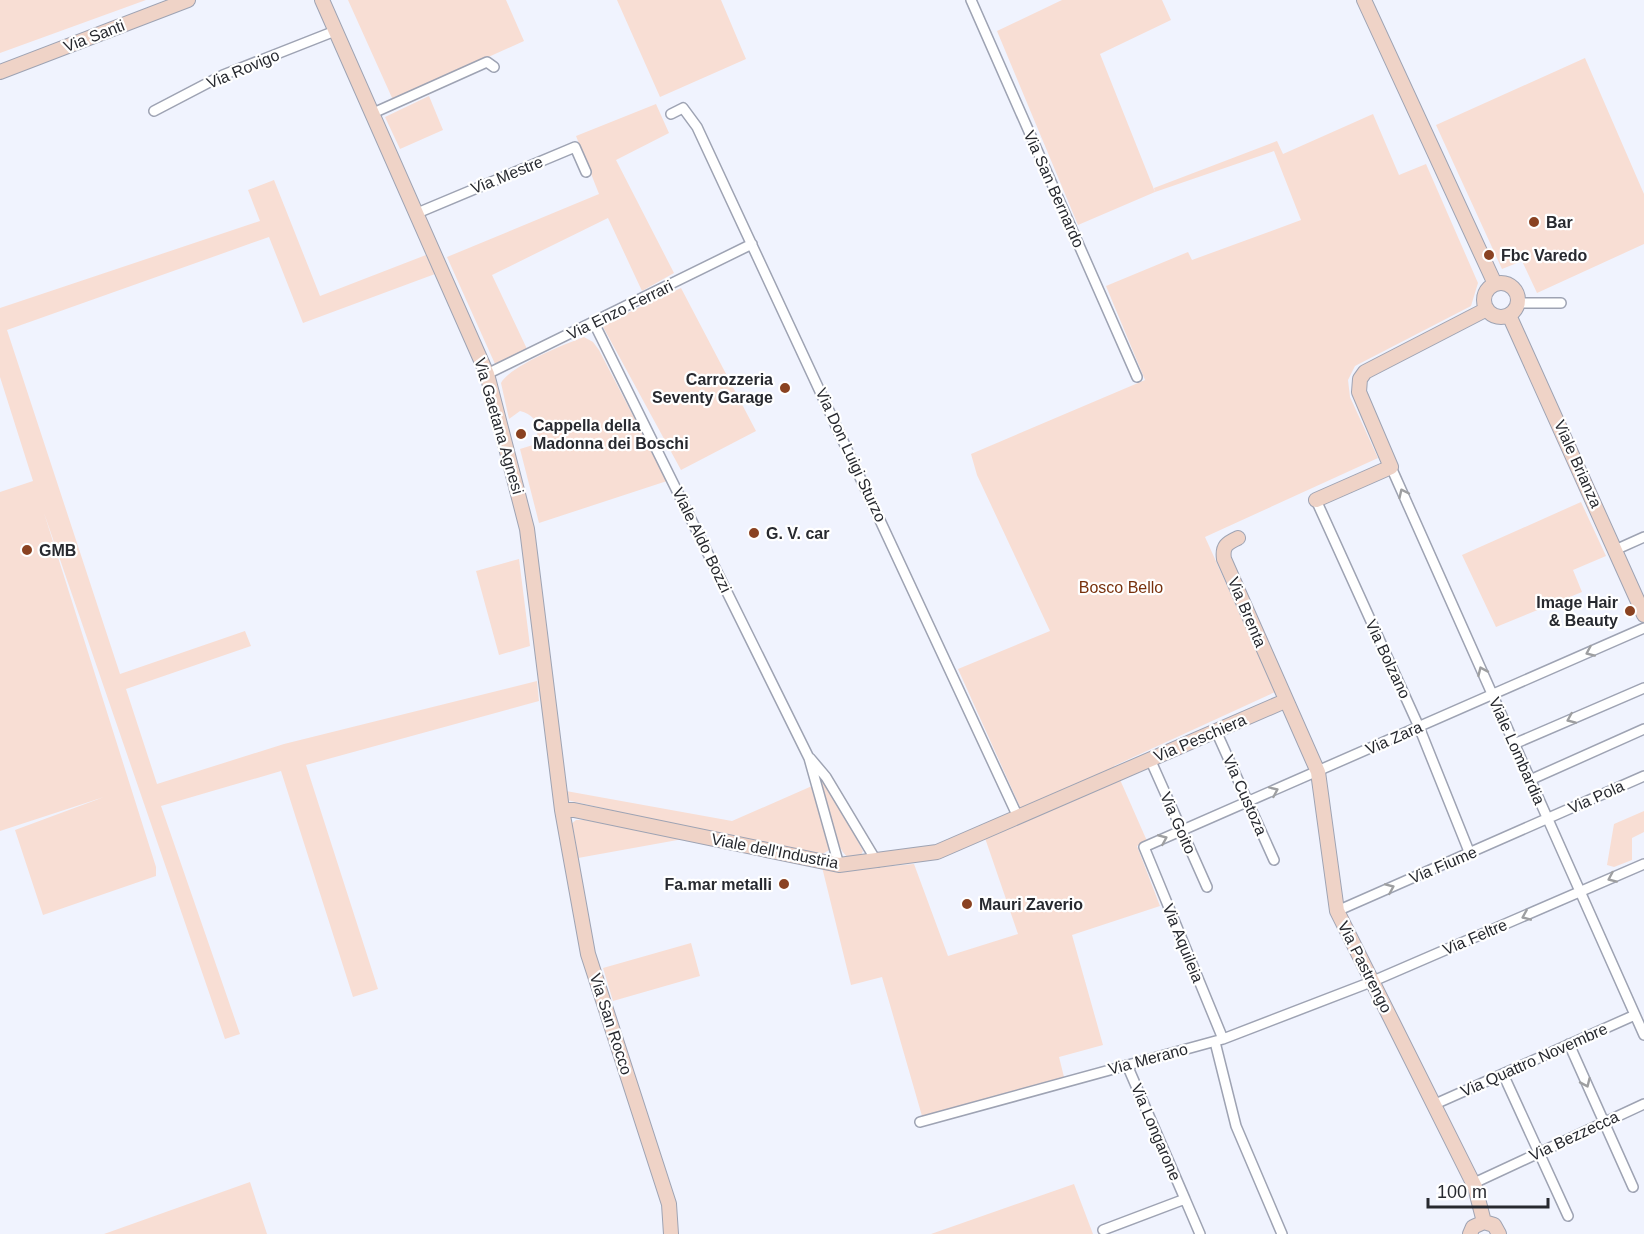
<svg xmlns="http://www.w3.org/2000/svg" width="1644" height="1234" font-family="Helvetica,sans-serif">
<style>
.green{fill:#f8ded4}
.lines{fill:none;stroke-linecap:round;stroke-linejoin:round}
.street-casing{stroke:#9ea3b3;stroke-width:12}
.secondary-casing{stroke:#9ea3b3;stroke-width:16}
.street{stroke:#fff;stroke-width:9}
.secondary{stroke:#efd3c7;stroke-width:14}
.oneway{stroke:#9e9fa1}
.poi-dot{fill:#8a4221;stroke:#fff;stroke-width:2}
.labels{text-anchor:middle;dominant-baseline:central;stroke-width:4.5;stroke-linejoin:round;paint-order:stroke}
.street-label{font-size:16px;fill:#27292f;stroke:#fff}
.poi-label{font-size:16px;font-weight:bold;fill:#27292f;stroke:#fff;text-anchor:start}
.park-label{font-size:16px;fill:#78310d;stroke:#fff}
</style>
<rect width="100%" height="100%" fill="#f0f3fe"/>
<!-- green -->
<path class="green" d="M 0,0 L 146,0 L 0,53 Z
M 348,0 L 506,0 L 524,41 L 393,100 Z
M 617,0 L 721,0 L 746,59 L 660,97 Z
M 1062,0 L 1162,0 L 1171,20 L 1100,54 L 1155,192 L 1154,188 L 1277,141 L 1283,154 L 1373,114 L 1399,175 L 1426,164 L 1478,283 L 1471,306 L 1355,366 L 1348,380 L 1350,397 L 1378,458 L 1205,537 L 1275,692 L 1114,766 L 1147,841 L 1137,846 L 1160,906 L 1072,935 L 1103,1045 L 1059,1057 L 1064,1077 L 922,1116 L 882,977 L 851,985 L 822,867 L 848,870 L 914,864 L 948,956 L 1018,934 L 985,838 L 1025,818 L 958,669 L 1050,631 L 977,475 L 971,454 L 1145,380 L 1106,286 L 1188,252 L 1192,260 L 1301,220 L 1274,151 L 1155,192 L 1078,225 L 997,31 Z
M 1585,58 L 1644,194 L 1644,244 L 1537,293 L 1522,261 L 1502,269 L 1436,125 Z
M 429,96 L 443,130 L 400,149 L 385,117 Z
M 656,104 L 669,133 L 616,160 L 674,273 L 642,291 L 608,218 L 492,275 L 527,349 L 495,364 L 447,257 L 599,194 L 576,136 Z
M 274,180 L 320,296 L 426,255 L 435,274 L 303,323 L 269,237 L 7,330 L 120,674 L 245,631 L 251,646 L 126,689 L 157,784 L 284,744 L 537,681 L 539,701 L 306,765 L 378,989 L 353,997 L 281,771 L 161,806 L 240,1034 L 225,1039 L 44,513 L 156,867 L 156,876 L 43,915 L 15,830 L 104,797 L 0,831 L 0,492 L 33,481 L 0,377 L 0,308 L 260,221 L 248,190 Z
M 681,288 L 756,431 L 681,470 L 602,325 Z
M 584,337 L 593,342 L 599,350 L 667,481 L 539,523 L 520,449 L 533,445 C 542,431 538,415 520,411 L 509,419 L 501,383 C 510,366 565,344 584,337 Z
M 1581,502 L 1606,556 L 1573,570 L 1582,592 L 1496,627 L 1462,555 Z
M 519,559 L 530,646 L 499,655 L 476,571 Z
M 823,782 L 828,785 L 863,851 L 860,857 L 851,859 C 836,854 823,801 820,785 Z
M 812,786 L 828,842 L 829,850 L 821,855 L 798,852 L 567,800 L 566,791 L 732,821 Z
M 1644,811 L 1644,832 L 1632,838 L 1632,860 L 1614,867 L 1607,865 L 1614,824 Z
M 576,820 L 585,820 L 683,839 L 578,858 L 571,824 Z
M 691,943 L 700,976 L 613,1001 L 603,968 Z
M 250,1182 L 267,1234 L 104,1234 Z
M 1074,1184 L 1093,1234 L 931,1234 Z"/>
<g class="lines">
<!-- street casing -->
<g class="street-casing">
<path id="street" d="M 971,0 L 1137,377
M 154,111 L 223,75 L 335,31
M 371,114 L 487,62 L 494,67
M 671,114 L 683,108 L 697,127 L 1018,817
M 415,214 L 575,147 L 586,172
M 1517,303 L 1561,303
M 594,323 L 809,758 L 839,865
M 487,374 L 752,244
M 1391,467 L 1644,1035
M 1316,500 L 1419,727 L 1470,854
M 1615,550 L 1644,537
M 1216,731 L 1274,860
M 1514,744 L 1644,688
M 810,758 L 826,777 L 877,862
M 1150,759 L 1207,887
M 1530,780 L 1644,729
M 1337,911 L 1644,776
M 1223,1039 L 1144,847 L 1644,628
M 1215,1042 L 1236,1126 L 1282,1234
M 1569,1044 L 1633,1187
M 1127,1065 L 1185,1199
M 1503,1074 L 1568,1216
M 1433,1105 L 1635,1015
M 920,1122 L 1223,1039 L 1371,982 L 1644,864
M 1472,1184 L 1644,1104
M 1103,1230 L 1185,1199 L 1200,1234"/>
</g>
<!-- secondary casing -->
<g class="secondary-casing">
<path id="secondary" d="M 322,0 L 487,374 L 527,529 L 562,810 L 588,954 L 669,1204 L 671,1234
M 1364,0 L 1495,284
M 0,72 L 188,0
M1484 300a17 17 0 1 1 34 0a17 17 0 1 1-34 0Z
M 1509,315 L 1644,615
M 1316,500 L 1391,467 L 1359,392 L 1360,379 L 1365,372 L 1487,309
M 1238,538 C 1227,543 1222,546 1224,559 L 1318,772 L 1337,911 L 1475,1187 L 1484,1222
M 562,810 L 574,810 L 839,865 L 937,852 L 1285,701
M 1470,1234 L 1473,1227 L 1484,1222 L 1494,1225 L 1499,1234"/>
</g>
<!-- street -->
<use href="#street" class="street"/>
<!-- secondary -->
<use href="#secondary" class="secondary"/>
</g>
<!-- one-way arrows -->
<defs><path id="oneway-chevron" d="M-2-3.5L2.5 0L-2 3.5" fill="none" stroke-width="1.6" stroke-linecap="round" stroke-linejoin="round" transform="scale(1.5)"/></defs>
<g class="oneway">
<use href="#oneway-chevron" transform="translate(1403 493) rotate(-115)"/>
<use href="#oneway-chevron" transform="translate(1590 652) rotate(156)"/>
<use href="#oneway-chevron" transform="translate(1482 671) rotate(-114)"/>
<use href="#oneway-chevron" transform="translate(1571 719) rotate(157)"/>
<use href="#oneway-chevron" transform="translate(1274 791) rotate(-24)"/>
<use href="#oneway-chevron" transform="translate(1163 839) rotate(-23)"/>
<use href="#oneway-chevron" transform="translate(1612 878) rotate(156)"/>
<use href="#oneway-chevron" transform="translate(1390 888) rotate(-23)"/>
<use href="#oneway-chevron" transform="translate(1526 916) rotate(157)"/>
<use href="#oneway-chevron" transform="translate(1586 1083) rotate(66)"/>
</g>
<!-- markers -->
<g class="poi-dot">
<circle cx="1534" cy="222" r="6"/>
<circle cx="1489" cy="255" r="6"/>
<circle cx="785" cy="388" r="6"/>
<circle cx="521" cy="434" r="6"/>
<circle cx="754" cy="533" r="6"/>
<circle cx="27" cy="550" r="6"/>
<circle cx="1630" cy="611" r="6"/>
<circle cx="784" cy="884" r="6"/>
<circle cx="967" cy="904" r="6"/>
</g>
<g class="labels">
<!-- street labels -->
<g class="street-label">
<text transform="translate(94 36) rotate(-21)">Via Santi</text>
<text transform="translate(243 69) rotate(-23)">Via Rovigo</text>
<text transform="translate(507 175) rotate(-22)">Via Mestre</text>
<text transform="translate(1054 189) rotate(66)">Via San Bernardo</text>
<text transform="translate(620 310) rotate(-26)">Via Enzo Ferrari</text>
<text transform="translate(499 426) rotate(74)">Via Gaetana Agnesi</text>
<text transform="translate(851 455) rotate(65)">Via Don Luigi Sturzo</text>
<text transform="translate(1578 464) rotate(66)">Viale Brianza</text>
<text transform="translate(702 540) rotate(64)">Viale Aldo Bozzi</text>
<text transform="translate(1247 612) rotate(67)">Via Brenta</text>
<text transform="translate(1388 659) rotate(65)">Via Bolzano</text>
<text transform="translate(1200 738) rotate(-23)">Via Peschiera</text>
<text transform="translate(1394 738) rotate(-24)">Via Zara</text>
<text transform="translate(1517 751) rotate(66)">Viale Lombardia</text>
<text transform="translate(1245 795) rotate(66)">Via Custoza</text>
<text transform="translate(1596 797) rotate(-24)">Via Pola</text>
<text transform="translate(1178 823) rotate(66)">Via Goito</text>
<text transform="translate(775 851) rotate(11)">Viale dell'Industria</text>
<text transform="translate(1443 865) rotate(-23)">Via Fiume</text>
<text transform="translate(1475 937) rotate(-23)">Via Feltre</text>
<text transform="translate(1183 943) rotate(68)">Via Aquileia</text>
<text transform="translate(1365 967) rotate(63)">Via Pastrengo</text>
<text transform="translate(611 1024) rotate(72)">Via San Rocco</text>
<text transform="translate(1148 1059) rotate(-15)">Via Merano</text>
<text transform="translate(1534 1060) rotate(-24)">Via Quattro Novembre</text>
<text transform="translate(1156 1132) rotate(67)">Via Longarone</text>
<text transform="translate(1574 1136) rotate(-25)">Via Bezzecca</text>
</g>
<!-- poi labels -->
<g class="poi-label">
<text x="1546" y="222">Bar</text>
<text x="1501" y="255">Fbc Varedo</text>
<text x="773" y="379" text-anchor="end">Carrozzeria<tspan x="773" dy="18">Seventy Garage</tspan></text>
<text x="533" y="425">Cappella della<tspan x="533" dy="18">Madonna dei Boschi</tspan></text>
<text x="766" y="533">G. V. car</text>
<text x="39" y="550">GMB</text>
<text x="1618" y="602" text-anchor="end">Image Hair<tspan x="1618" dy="18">&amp; Beauty</tspan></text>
<text x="772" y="884" text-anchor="end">Fa.mar metalli</text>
<text x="979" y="904">Mauri Zaverio</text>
</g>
<!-- park labels -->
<g class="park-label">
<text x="1121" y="587">Bosco Bello</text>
</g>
</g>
<!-- scale -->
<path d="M1428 1198v9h120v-9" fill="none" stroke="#27292f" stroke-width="3"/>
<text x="1437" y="1198" font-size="18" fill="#27292f" stroke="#ffffff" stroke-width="4.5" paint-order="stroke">100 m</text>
</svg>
